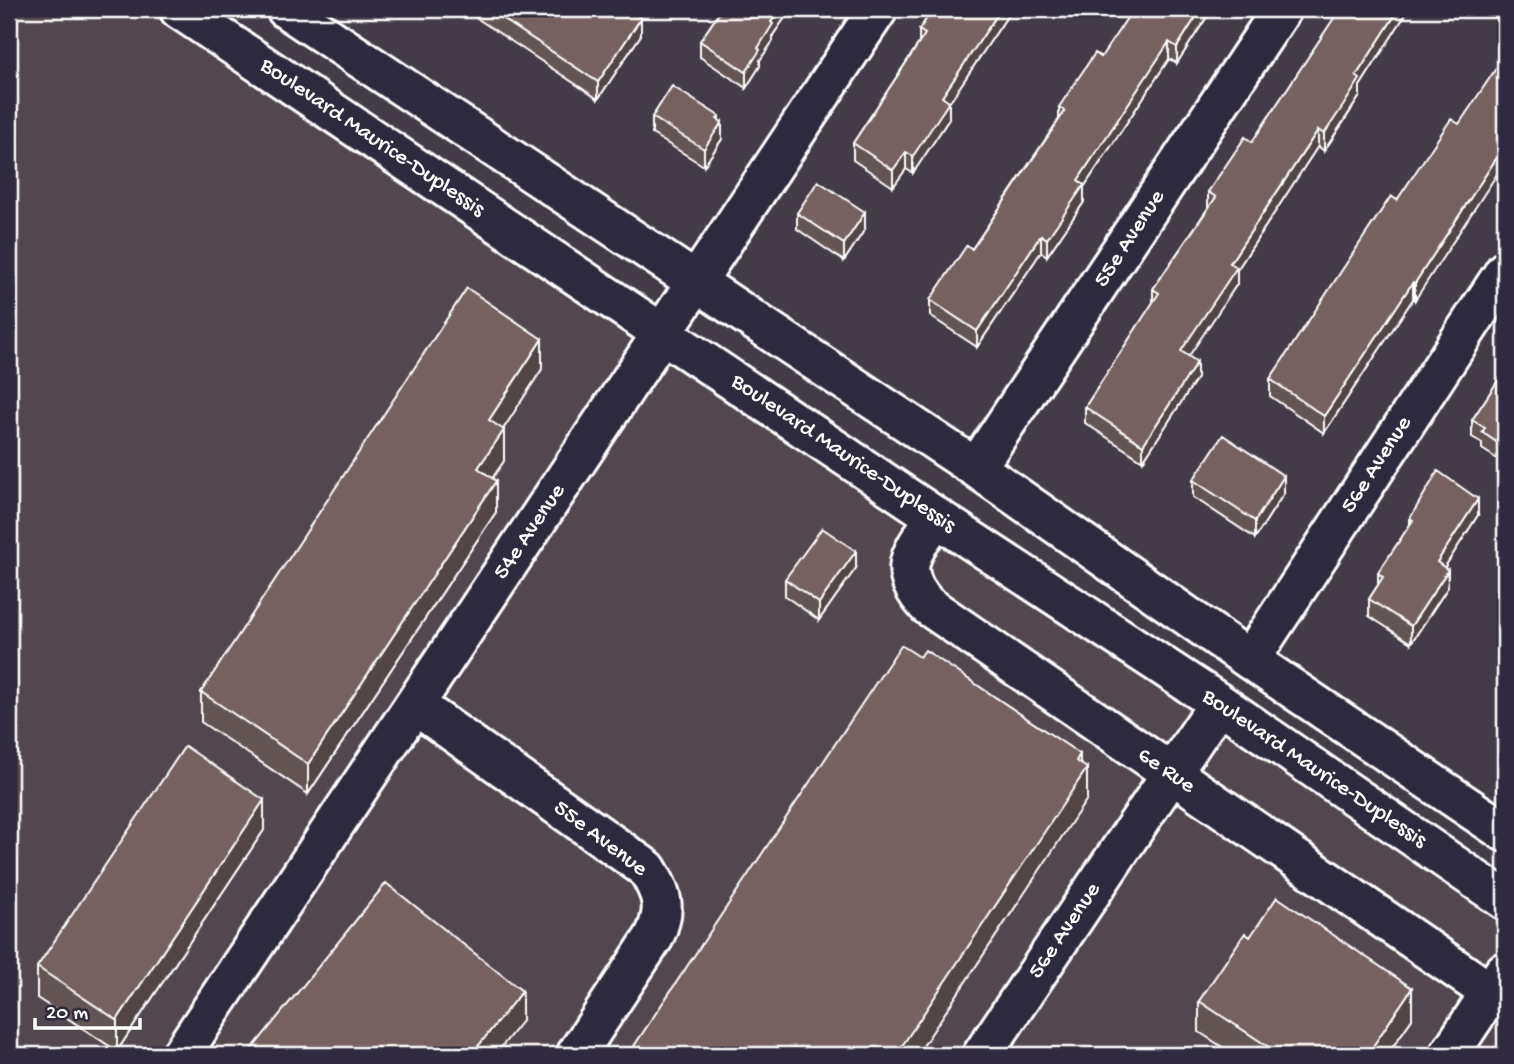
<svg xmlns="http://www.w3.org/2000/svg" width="1514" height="1064" font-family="'Gochi Hand',sans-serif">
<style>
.built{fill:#524750}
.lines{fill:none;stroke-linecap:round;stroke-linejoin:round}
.minor-casing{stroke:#fff;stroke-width:44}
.minor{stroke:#2f2a3d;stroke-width:38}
.wall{fill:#645453;stroke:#fff;stroke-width:2}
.shaded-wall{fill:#514544;stroke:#fff;stroke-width:2}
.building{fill:#746261;stroke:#fff;stroke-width:2}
.labels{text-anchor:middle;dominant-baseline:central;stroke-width:5;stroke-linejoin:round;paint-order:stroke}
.street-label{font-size:23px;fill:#fff;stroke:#2f2a3d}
</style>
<rect width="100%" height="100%" fill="#443b48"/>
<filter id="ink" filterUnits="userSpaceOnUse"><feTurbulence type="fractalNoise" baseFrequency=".0143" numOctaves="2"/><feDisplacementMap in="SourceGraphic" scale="14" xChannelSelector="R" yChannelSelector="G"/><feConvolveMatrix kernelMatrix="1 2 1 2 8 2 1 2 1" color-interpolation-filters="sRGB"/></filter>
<g filter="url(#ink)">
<!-- built -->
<path class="built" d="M 9,9 L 179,9 L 1505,900 L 1505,1055 L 9,1055 Z"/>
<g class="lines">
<!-- minor casing -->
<g class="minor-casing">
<path id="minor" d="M 179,9 L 936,517 L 1219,703 L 1505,900
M 286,9 L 976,468 L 1250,660 L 1505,832
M 976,468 L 1282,9
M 936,517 C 913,551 894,569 927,605 L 1491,993
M 1250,660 L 1505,271
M 415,705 L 647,869 C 663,895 667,909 654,937 L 576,1055
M 181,1055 L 878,9
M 982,1055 L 1219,703
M 1449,1055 L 1504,972"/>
</g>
<!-- minor -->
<use href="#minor" class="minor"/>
</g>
<!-- wall -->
<path class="wall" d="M 463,9 L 626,9 L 641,35 L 598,99 Z
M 722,9 L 791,9 L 773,35 L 773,41 L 760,60 L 760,66 L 746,88 L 700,57 L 700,41 Z
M 933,9 L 1012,9 L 949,103 L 949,119 L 913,173 L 906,169 L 893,187 L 853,160 L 853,143 L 919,43 L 919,30 Z
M 1212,9 L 1177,63 L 1169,59 L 1084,187 L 1084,202 L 1047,256 L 1041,252 L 977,347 L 930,316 L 930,300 L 972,249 L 1059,119 L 1059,107 L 1101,57 Z
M 1334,9 L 1409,9 L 1360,86 L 1360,96 L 1343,123 L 1324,151 L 1318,146 L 1237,270 L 1237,284 L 1188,356 L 1197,378 L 1143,461 L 1085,423 L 1085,407 L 1153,303 L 1153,289 L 1208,208 L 1208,192 L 1252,142 L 1334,19 Z
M 652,117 L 719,120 L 722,139 L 704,166 L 652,134 Z
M 1459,124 L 1415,300 L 1413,299 L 1324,433 L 1270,396 L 1270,379 L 1397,200 Z
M 797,213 L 865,229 L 844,261 L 797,229 Z
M 542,369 L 503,429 L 504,461 L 492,478 L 496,512 L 308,794 L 201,722 L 201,692 Z
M 1505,370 L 1505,464 L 1482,449 L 1482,443 L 1472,437 L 1472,420 Z
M 1193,480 L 1284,493 L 1255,538 L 1193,497 Z
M 1478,515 L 1444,568 L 1448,587 L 1411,643 L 1369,616 L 1369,599 L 1378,585 L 1378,573 L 1410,525 L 1410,518 Z
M 856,568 L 819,620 L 785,596 L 785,579 Z
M 264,830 L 117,1051 L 37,998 L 37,967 Z
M 1250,937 L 1412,1019 L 1387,1055 L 1235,1055 L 1199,1032 L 1199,1001 Z"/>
<!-- shaded-wall -->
<path class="shaded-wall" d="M 780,9 L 791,9 L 773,35 L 773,41 L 760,60 L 760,66 L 746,88 L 746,72 L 771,22 Z
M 1001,9 L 1012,9 L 949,103 L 949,119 L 913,173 L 913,156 L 942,97 Z
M 1201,9 L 1212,9 L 1177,63 L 1177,47 Z
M 1399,9 L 1409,9 L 1360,86 L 1360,96 L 1324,151 L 1324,134 L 1356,76 Z
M 641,18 L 641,35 L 598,99 L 598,82 Z
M 1169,42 L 1169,59 L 1084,187 L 1084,202 L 1047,256 L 1047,239 L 1078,180 Z
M 719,116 L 719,127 L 722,122 L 722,139 L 704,166 L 704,149 Z
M 1318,130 L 1318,146 L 1237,270 L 1237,284 L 1181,368 L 1181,351 L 1230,263 Z
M 1505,145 L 1505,162 L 1415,300 L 1415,283 Z
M 906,152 L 906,169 L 893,187 L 893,170 Z
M 865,212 L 865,229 L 844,261 L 844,244 Z
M 1041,235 L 1041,252 L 977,347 L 977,331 Z
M 1413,282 L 1413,299 L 1324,433 L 1324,416 Z
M 542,339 L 542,369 L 489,451 L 489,420 Z
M 1197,362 L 1197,378 L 1143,461 L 1143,445 Z
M 504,430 L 504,461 L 478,499 L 478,468 Z
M 1284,476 L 1284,493 L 1255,538 L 1255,521 Z
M 496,481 L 496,512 L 308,794 L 308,764 Z
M 1478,499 L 1478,515 L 1437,579 L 1437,562 Z
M 856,551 L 856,568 L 819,620 L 819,603 Z
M 1448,570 L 1448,587 L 1411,643 L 1411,626 Z
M 1080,754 L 1080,778 L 1087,768 L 1087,799 L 917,1055 L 896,1055 Z
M 264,800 L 264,830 L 117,1051 L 117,1020 Z
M 1412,988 L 1412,1019 L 1387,1055 L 1367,1055 Z
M 522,991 L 522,1021 L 495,1055 L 471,1055 Z"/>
<!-- building -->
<path class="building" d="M 488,9 L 626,9 L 641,18 L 598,82 Z
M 722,9 L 780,9 L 771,22 L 773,24 L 758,48 L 760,50 L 746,72 L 700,41 Z
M 933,9 L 1001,9 L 942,97 L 949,102 L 913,156 L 906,152 L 893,170 L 853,143 L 925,34 L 919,30 Z
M 1133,9 L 1201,9 L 1177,47 L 1169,42 L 1078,180 L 1084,185 L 1047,239 L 1041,235 L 977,331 L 930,300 L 967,245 L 972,249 L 1065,111 L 1059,107 L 1095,53 L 1101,57 Z
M 1340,9 L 1399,9 L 1356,76 L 1360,79 L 1343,106 L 1324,134 L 1318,130 L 1230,263 L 1237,267 L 1181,351 L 1197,362 L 1143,445 L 1085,407 L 1159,293 L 1153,289 L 1216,197 L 1208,192 L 1245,137 L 1252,142 Z
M 1505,55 L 1505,145 L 1415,283 L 1413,282 L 1324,416 L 1270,379 L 1391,196 L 1397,200 L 1451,119 L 1459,124 Z
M 672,86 L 719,116 L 717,119 L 722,122 L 704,149 L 652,117 Z
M 818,181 L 865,212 L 844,244 L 797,213 Z
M 467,288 L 542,339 L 489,420 L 504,430 L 478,468 L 496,481 L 308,764 L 201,692 Z
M 1505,370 L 1505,448 L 1482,432 L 1485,428 L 1472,420 Z
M 1223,435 L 1284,476 L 1255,521 L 1193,480 Z
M 1438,471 L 1478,499 L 1437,562 L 1448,570 L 1411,626 L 1369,599 L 1383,577 L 1378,573 L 1413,520 L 1410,518 Z
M 822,528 L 856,551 L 819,603 L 785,579 Z
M 901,645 L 920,657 L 925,650 L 1080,754 L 1076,761 L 1087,768 L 896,1055 L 628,1055 Z
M 185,746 L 264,800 L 117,1020 L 37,967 Z
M 386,883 L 522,991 L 471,1055 L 247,1055 Z
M 1277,897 L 1412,988 L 1367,1055 L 1281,1055 L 1199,1001 L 1245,933 L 1250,937 Z"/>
</g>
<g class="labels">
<!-- street labels -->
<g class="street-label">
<text transform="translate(372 138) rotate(34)">Boulevard Maurice-Duplessis</text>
<text transform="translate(1130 239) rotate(-57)">55e Avenue</text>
<text transform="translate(843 454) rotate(34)">Boulevard Maurice-Duplessis</text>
<text transform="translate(1377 465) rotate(-57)">56e Avenue</text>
<text transform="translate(530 532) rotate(-56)">54e Avenue</text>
<text transform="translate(1314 769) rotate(34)">Boulevard Maurice-Duplessis</text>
<text transform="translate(1166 771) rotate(34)">6e Rue</text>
<text transform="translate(600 839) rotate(37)">55e Avenue</text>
<text transform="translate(1065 931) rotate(-56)">56e Avenue</text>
</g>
</g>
<!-- margin -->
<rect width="1514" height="1064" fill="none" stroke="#2f2a3d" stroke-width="35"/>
<rect x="18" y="18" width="1479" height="1029" fill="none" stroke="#fff" stroke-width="2.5" filter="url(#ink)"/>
<!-- scale -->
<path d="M35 1018v10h105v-10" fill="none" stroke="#ffffff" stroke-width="3.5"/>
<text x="46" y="1018" font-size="21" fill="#ffffff" stroke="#2f2a3d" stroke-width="5" paint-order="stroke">20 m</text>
</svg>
